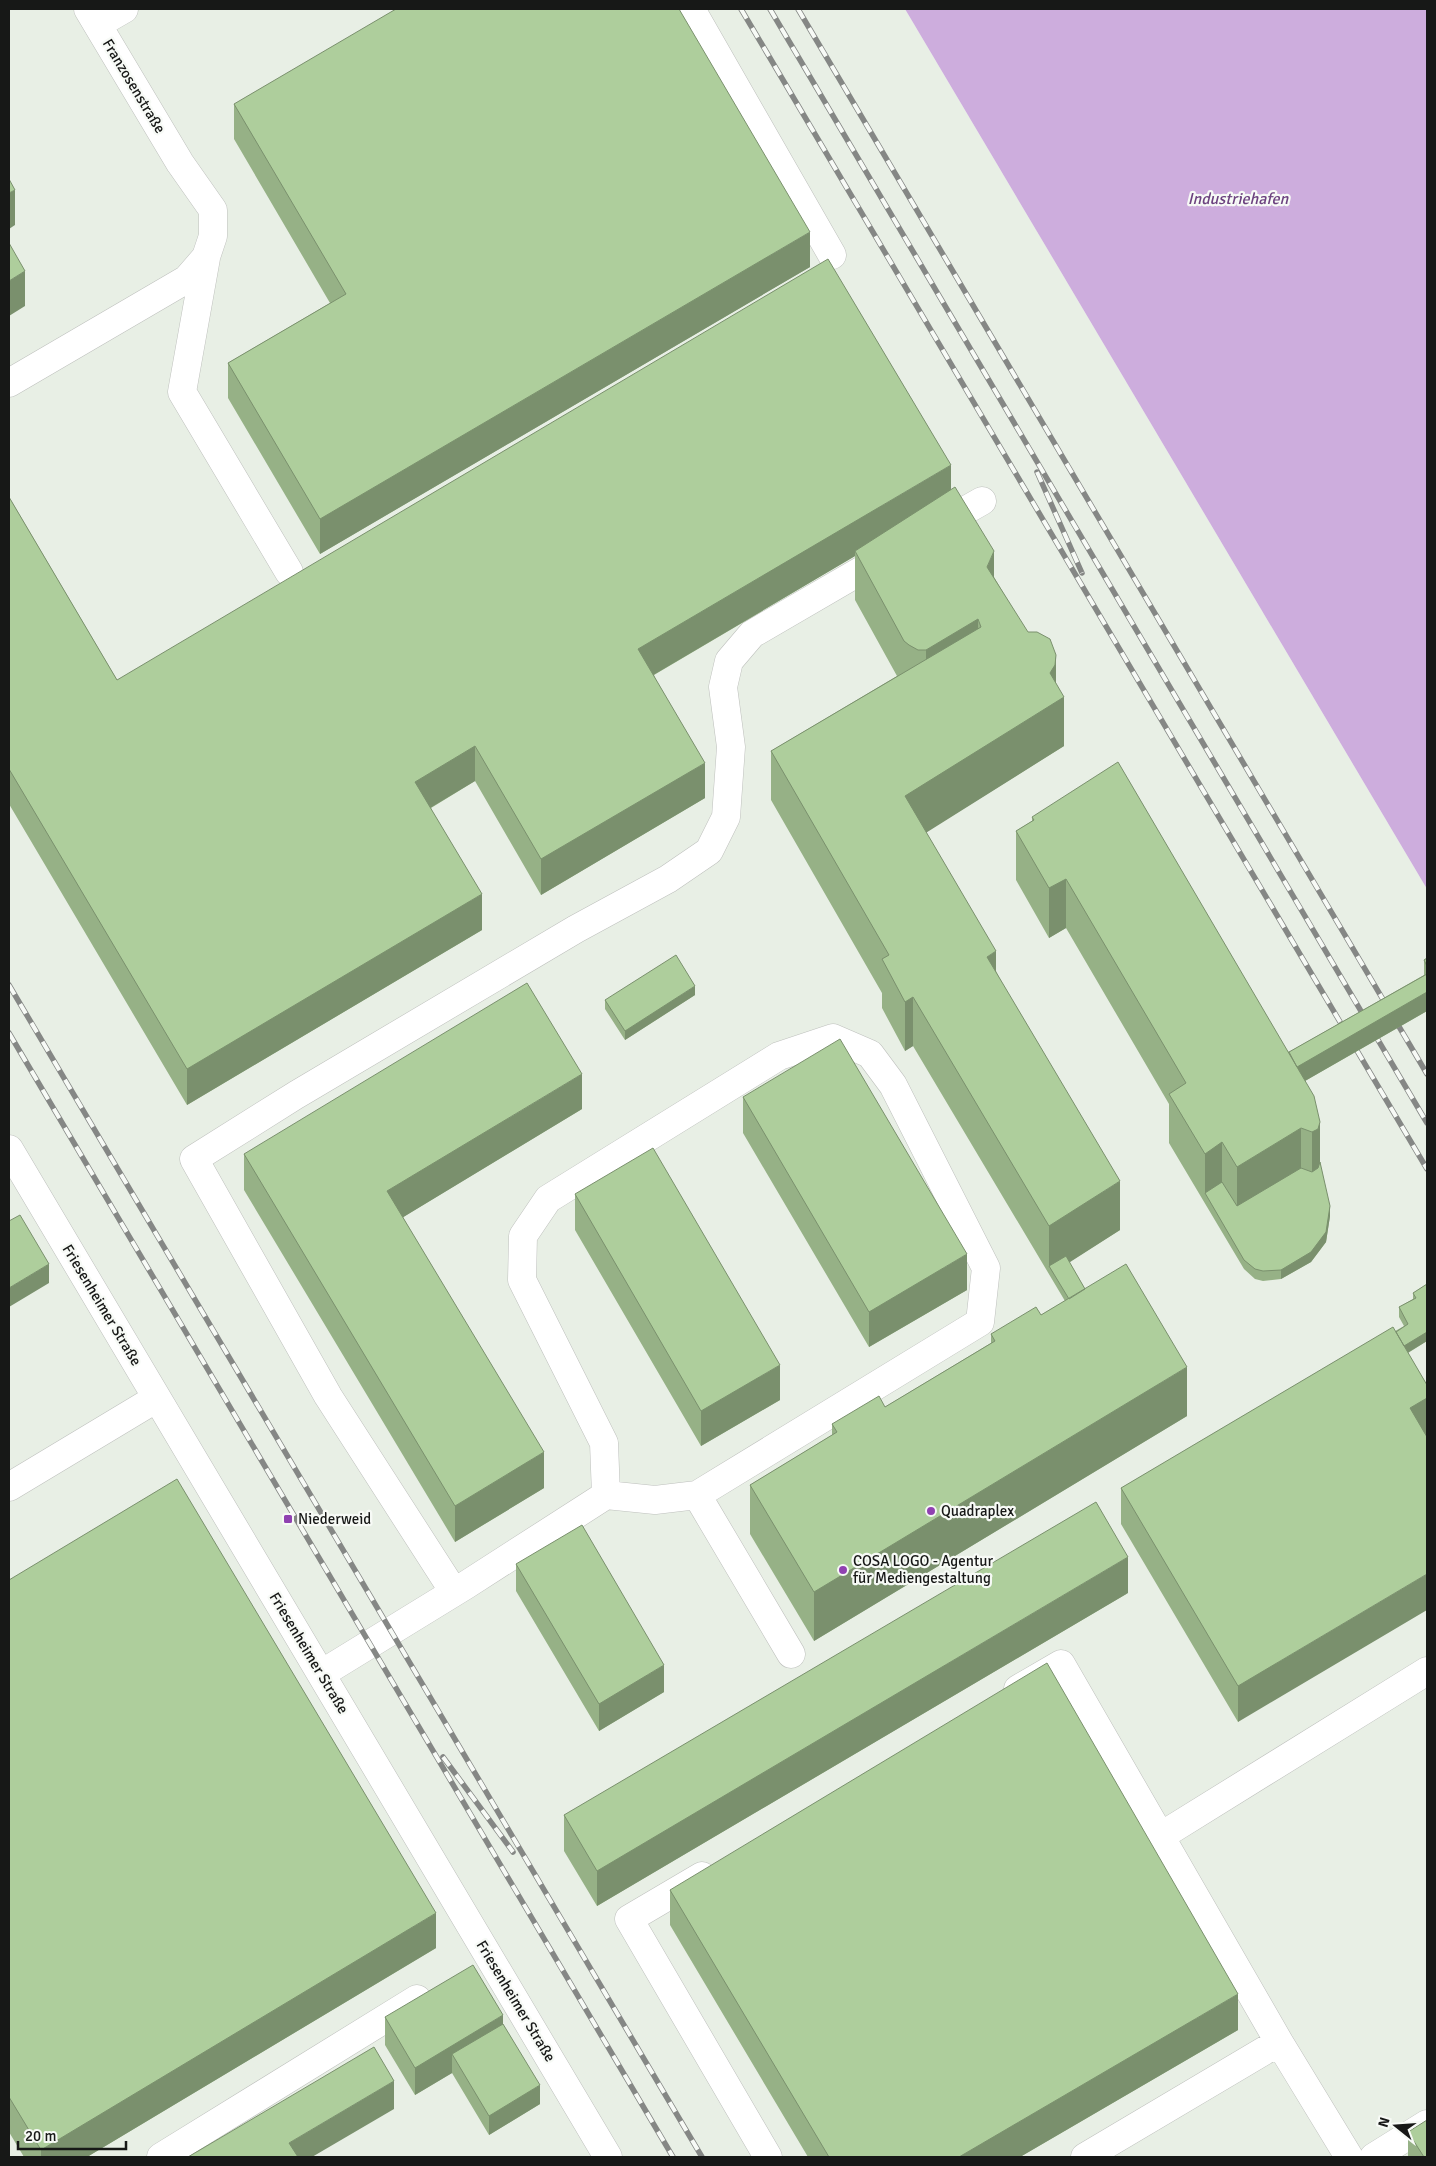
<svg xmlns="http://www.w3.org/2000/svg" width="1436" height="2166" font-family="Signika,sans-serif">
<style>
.built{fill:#e8efe5}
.water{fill:#cdaddd}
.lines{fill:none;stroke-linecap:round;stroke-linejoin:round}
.minor-casing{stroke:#bec0bd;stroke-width:29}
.minor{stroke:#fff;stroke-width:28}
.rail-casing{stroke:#858785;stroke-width:5.5}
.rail{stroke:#f7faf6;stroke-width:4;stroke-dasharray:11;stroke-linecap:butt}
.wall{fill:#96b186}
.shaded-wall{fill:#7a906d}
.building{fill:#aece9c;stroke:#7a906d}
.poi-dot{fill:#9041b1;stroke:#f7faf6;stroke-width:2}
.labels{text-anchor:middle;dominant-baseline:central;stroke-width:4.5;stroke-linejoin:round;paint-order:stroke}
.street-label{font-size:15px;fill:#171817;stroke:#f7faf6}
.poi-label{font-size:15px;fill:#171817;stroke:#f7faf6;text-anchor:start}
.water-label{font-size:16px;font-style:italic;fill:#6c427f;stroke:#f7faf6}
</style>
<rect width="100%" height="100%" fill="#f7faf6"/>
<!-- built -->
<path class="built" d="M 9,9 L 905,9 L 1427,889 L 1427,2157 L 9,2157 Z"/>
<!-- water -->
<path class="water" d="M 905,9 L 1427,9 L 1427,889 Z"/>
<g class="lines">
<!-- minor casing -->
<g class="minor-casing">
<path id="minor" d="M 691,9 L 832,255
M 98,24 L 124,9
M 206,258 L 182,392 L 289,572
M 9,383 L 187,279 L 206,257 L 213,236 L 213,210 L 180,163 L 88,9
M 936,527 L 982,501
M 9,1149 L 608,2157
M 9,1487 L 157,1398
M 697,1495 L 791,1654
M 454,1592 L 328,1396 L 194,1159 L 296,1095 L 576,929 L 668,879 L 709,851 L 726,817 L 731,747 L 723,687 L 729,661 L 752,634 L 888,555
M 321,1674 L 466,1585 L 606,1495 L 604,1443 L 522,1280 L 523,1236 L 548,1199 L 779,1056 L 833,1038 L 870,1054 L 893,1085 L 986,1268 L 980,1322 L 697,1495 L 655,1500 L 606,1495
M 1018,1689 L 1061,1664 L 1279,2042 L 1349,2157
M 1161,1836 L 1427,1671
M 702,1876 L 629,1919 L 768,2157
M 161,2157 L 417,1999
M 1085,2157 L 1279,2042
M 1374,2157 L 1427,2124"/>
</g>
<!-- minor -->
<use href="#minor" class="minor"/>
<!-- rail casing -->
<g class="rail-casing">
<path id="rail" d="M 741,9 L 1427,1169
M 770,9 L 1427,1123
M 798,9 L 1427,1074
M 1037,472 L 1082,573
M 9,985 L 702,2157
M 9,1033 L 673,2157
M 443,1757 L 513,1852"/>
</g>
<!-- rail -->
<use href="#rail" class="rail"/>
</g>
<!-- wall -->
<path class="wall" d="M 234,104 L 810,267 L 320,554 L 228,398 L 228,363 L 330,303 L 234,139 Z
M 951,490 L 994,577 L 1056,683 L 1064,746 L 926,832 L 996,971 L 1120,1230 L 1069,1262 L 1085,1289 L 1187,1416 L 814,1641 L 750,1534 L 750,1485 L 832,1435 L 832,1424 L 885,1407 L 991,1343 L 991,1334 L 1041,1315 L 1065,1301 L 913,1046 L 905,1051 L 882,1008 L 882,993 L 771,800 L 771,751 L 897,676 L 855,600 L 855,556 L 654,675 L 705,798 L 541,895 L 475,781 L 431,808 L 482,930 L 187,1105 L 9,804 L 9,497 L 117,680 Z
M 1032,817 L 1289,1052 L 1424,975 L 1424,960 L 1427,958 L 1427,1011 L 1305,1081 L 1330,1216 L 1326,1242 L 1311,1262 L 1281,1279 L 1263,1281 L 1255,1279 L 1244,1269 L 1169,1143 L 1169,1104 L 1066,928 L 1049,938 L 1016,880 L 1016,831 L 1032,821 Z
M 695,995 L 625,1040 L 605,1009 L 605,1000 Z
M 743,1097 L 967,1290 L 869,1347 L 743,1133 Z
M 582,1109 L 403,1217 L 544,1488 L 455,1542 L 244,1190 L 244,1154 Z
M 575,1194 L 780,1400 L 701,1446 L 575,1230 Z
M 1427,1284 L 1427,1341 L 1408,1353 L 1427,1385 L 1427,1433 L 1426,1434 L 1238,1722 L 1121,1524 L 1121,1488 L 1404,1326 L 1399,1317 L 1399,1307 L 1413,1299 L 1413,1293 Z
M 516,1564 L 664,1692 L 599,1731 L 516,1591 Z
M 9,1580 L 436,1948 L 87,2157 L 24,2157 L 9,2132 Z
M 1128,1593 L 597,1906 L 564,1851 L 564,1815 Z
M 670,1890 L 1238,2030 L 1020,2157 L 808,2157 L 670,1925 Z
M 385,2017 L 503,2024 L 540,2104 L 489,2135 L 452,2073 L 415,2095 L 385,2045 Z
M 1408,2132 L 1427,2157 L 1408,2157 Z"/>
<!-- shaded-wall -->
<path class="shaded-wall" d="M 15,190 L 15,225 L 9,229 L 9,193 Z
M 810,232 L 810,267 L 320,554 L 320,519 Z
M 25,271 L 25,306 L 9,316 L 9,281 Z
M 951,465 L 951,500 L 855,551 L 855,556 L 638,684 L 638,649 Z
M 994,551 L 994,600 L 987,567 Z
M 978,619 L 978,668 L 926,699 L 926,650 Z
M 1056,655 L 1056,701 L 1064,697 L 1064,746 L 905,846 L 905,796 L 1050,673 Z
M 475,746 L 475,781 L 415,817 L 415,782 Z
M 705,763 L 705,798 L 541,895 L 541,859 Z
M 1066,879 L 1066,928 L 1049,938 L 1049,888 Z
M 482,894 L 482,930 L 187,1105 L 187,1069 Z
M 996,951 L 996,1000 L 987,957 Z
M 695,986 L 695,995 L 625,1040 L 625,1031 Z
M 1427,992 L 1427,1011 L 1284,1093 L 1284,1074 Z
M 913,997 L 913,1046 L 905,1051 L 905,1002 Z
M 582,1074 L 582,1109 L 387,1227 L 387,1191 Z
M 1320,1122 L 1320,1171 L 1312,1181 L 1312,1132 Z
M 1301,1128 L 1301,1178 L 1237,1216 L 1237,1167 Z
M 1222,1142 L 1222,1191 L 1205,1193 L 1205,1154 Z
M 1120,1181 L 1120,1230 L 1053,1273 L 1049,1266 L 1049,1226 Z
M 1330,1206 L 1330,1216 L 1326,1242 L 1311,1262 L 1281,1279 L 1281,1270 Z
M 967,1254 L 967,1290 L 869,1347 L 869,1312 Z
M 49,1264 L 49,1283 L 9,1307 L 9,1288 Z
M 1427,1332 L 1427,1341 L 1371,1375 L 1371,1365 Z
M 780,1365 L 780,1400 L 701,1446 L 701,1411 Z
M 1187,1367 L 1187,1416 L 814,1641 L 814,1592 Z
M 1427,1398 L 1427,1433 L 1410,1444 L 1410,1408 Z
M 544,1452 L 544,1488 L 455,1542 L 455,1506 Z
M 1128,1557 L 1128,1593 L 597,1906 L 597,1871 Z
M 1427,1574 L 1427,1610 L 1238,1722 L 1238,1686 Z
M 664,1665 L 664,1692 L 599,1731 L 599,1704 Z
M 436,1913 L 436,1948 L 87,2157 L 41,2157 L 41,2150 Z
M 1238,1994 L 1238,2030 L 1020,2157 L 959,2157 Z
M 503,2015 L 503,2043 L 452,2054 L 452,2073 L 415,2095 L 415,2068 Z
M 394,2081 L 394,2109 L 312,2157 L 289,2157 L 289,2143 Z
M 540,2085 L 540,2104 L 489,2135 L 489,2116 Z"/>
<!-- building -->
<path class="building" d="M 396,9 L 679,9 L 810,232 L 320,519 L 228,363 L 346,294 L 234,104 Z
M 9,179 L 15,190 L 9,193 Z
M 9,243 L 25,271 L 9,281 Z
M 828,259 L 951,465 L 638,649 L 705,763 L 541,859 L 475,746 L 415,782 L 482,894 L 187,1069 L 9,769 L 9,497 L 117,680 Z
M 955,487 L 994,551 L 987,567 L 1028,632 L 1037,632 L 1050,639 L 1056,655 L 1055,665 L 1050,673 L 1064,697 L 905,796 L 996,951 L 987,957 L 1120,1181 L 1049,1226 L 913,997 L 905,1002 L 882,959 L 889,955 L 771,751 L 981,627 L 978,619 L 926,650 L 918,650 L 909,645 L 904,641 L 855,551 Z
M 1118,762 L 1314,1096 L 1320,1122 L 1318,1129 L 1312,1132 L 1301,1128 L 1237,1167 L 1222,1142 L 1205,1154 L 1169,1094 L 1186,1083 L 1066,879 L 1049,888 L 1016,831 L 1034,820 L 1032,817 Z
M 676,955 L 695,986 L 625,1031 L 605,1000 Z
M 1427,958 L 1427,966 L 1424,960 Z
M 1427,974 L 1427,992 L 1297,1067 L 1289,1052 Z
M 527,983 L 582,1074 L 387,1191 L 544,1452 L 455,1506 L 244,1154 Z
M 840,1039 L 967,1254 L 869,1312 L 743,1097 Z
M 653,1148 L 780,1365 L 701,1411 L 575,1194 Z
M 1320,1162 L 1330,1206 L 1326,1232 L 1311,1252 L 1281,1270 L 1263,1271 L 1255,1269 L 1244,1260 L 1205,1193 L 1222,1182 L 1237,1206 L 1301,1168 L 1312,1172 L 1318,1168 Z
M 20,1215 L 49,1264 L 9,1288 L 9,1221 Z
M 1066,1256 L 1085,1289 L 1069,1299 L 1049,1266 Z
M 1126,1264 L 1187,1367 L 814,1592 L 750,1485 L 837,1432 L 832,1424 L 879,1396 L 885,1407 L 995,1341 L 991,1334 L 1036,1307 L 1041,1315 Z
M 1427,1284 L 1427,1332 L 1404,1346 L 1396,1332 L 1408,1324 L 1399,1307 L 1416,1298 L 1413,1293 Z
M 1393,1327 L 1427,1385 L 1427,1398 L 1410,1408 L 1427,1437 L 1427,1574 L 1238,1686 L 1121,1488 Z
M 177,1479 L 436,1913 L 41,2150 L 9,2097 L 9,1580 Z
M 1096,1502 L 1128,1557 L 597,1871 L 564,1815 Z
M 582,1525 L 664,1665 L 599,1704 L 516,1564 Z
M 1047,1663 L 1238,1994 L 959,2157 L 829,2157 L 670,1890 Z
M 473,1965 L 503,2015 L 415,2068 L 385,2017 Z
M 503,2024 L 540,2085 L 489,2116 L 452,2054 Z
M 374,2047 L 394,2081 L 289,2143 L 298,2157 L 188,2157 Z
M 1427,2120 L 1427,2157 L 1424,2157 L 1408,2132 Z"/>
<!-- markers -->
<g class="poi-dot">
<circle cx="931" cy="1511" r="5"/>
<rect x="283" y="1514" width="10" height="10" rx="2.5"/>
<circle cx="843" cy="1570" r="5"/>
</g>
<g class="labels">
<!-- street labels -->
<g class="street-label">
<text transform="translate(134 86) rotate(59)">Franzosenstraße</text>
<text transform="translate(102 1305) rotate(59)">Friesenheimer Straße</text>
<text transform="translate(309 1653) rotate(59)">Friesenheimer Straße</text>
<text transform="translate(516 2001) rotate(59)">Friesenheimer Straße</text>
</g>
<!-- poi labels -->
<g class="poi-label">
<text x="941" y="1511">Quadraplex</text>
<text x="298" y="1519">Niederweid</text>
<text x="853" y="1561">COSA LOGO - Agentur<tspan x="853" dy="17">für Mediengestaltung</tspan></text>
</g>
<!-- water labels -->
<g class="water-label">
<text x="1238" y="199">Industriehafen</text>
</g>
</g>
<!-- border -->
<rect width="1436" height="2166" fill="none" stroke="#171817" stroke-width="20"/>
<!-- north arrow -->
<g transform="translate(1396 2126) rotate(287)" stroke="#f7faf6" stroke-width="4" paint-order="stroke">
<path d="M0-4L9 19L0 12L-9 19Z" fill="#171817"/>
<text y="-8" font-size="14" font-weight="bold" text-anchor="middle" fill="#171817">N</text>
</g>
<!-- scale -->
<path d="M18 2141v8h108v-8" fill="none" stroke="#171817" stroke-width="2.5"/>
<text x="25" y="2141" font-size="15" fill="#171817" stroke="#f7faf6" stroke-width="4" paint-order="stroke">20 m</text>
</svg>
